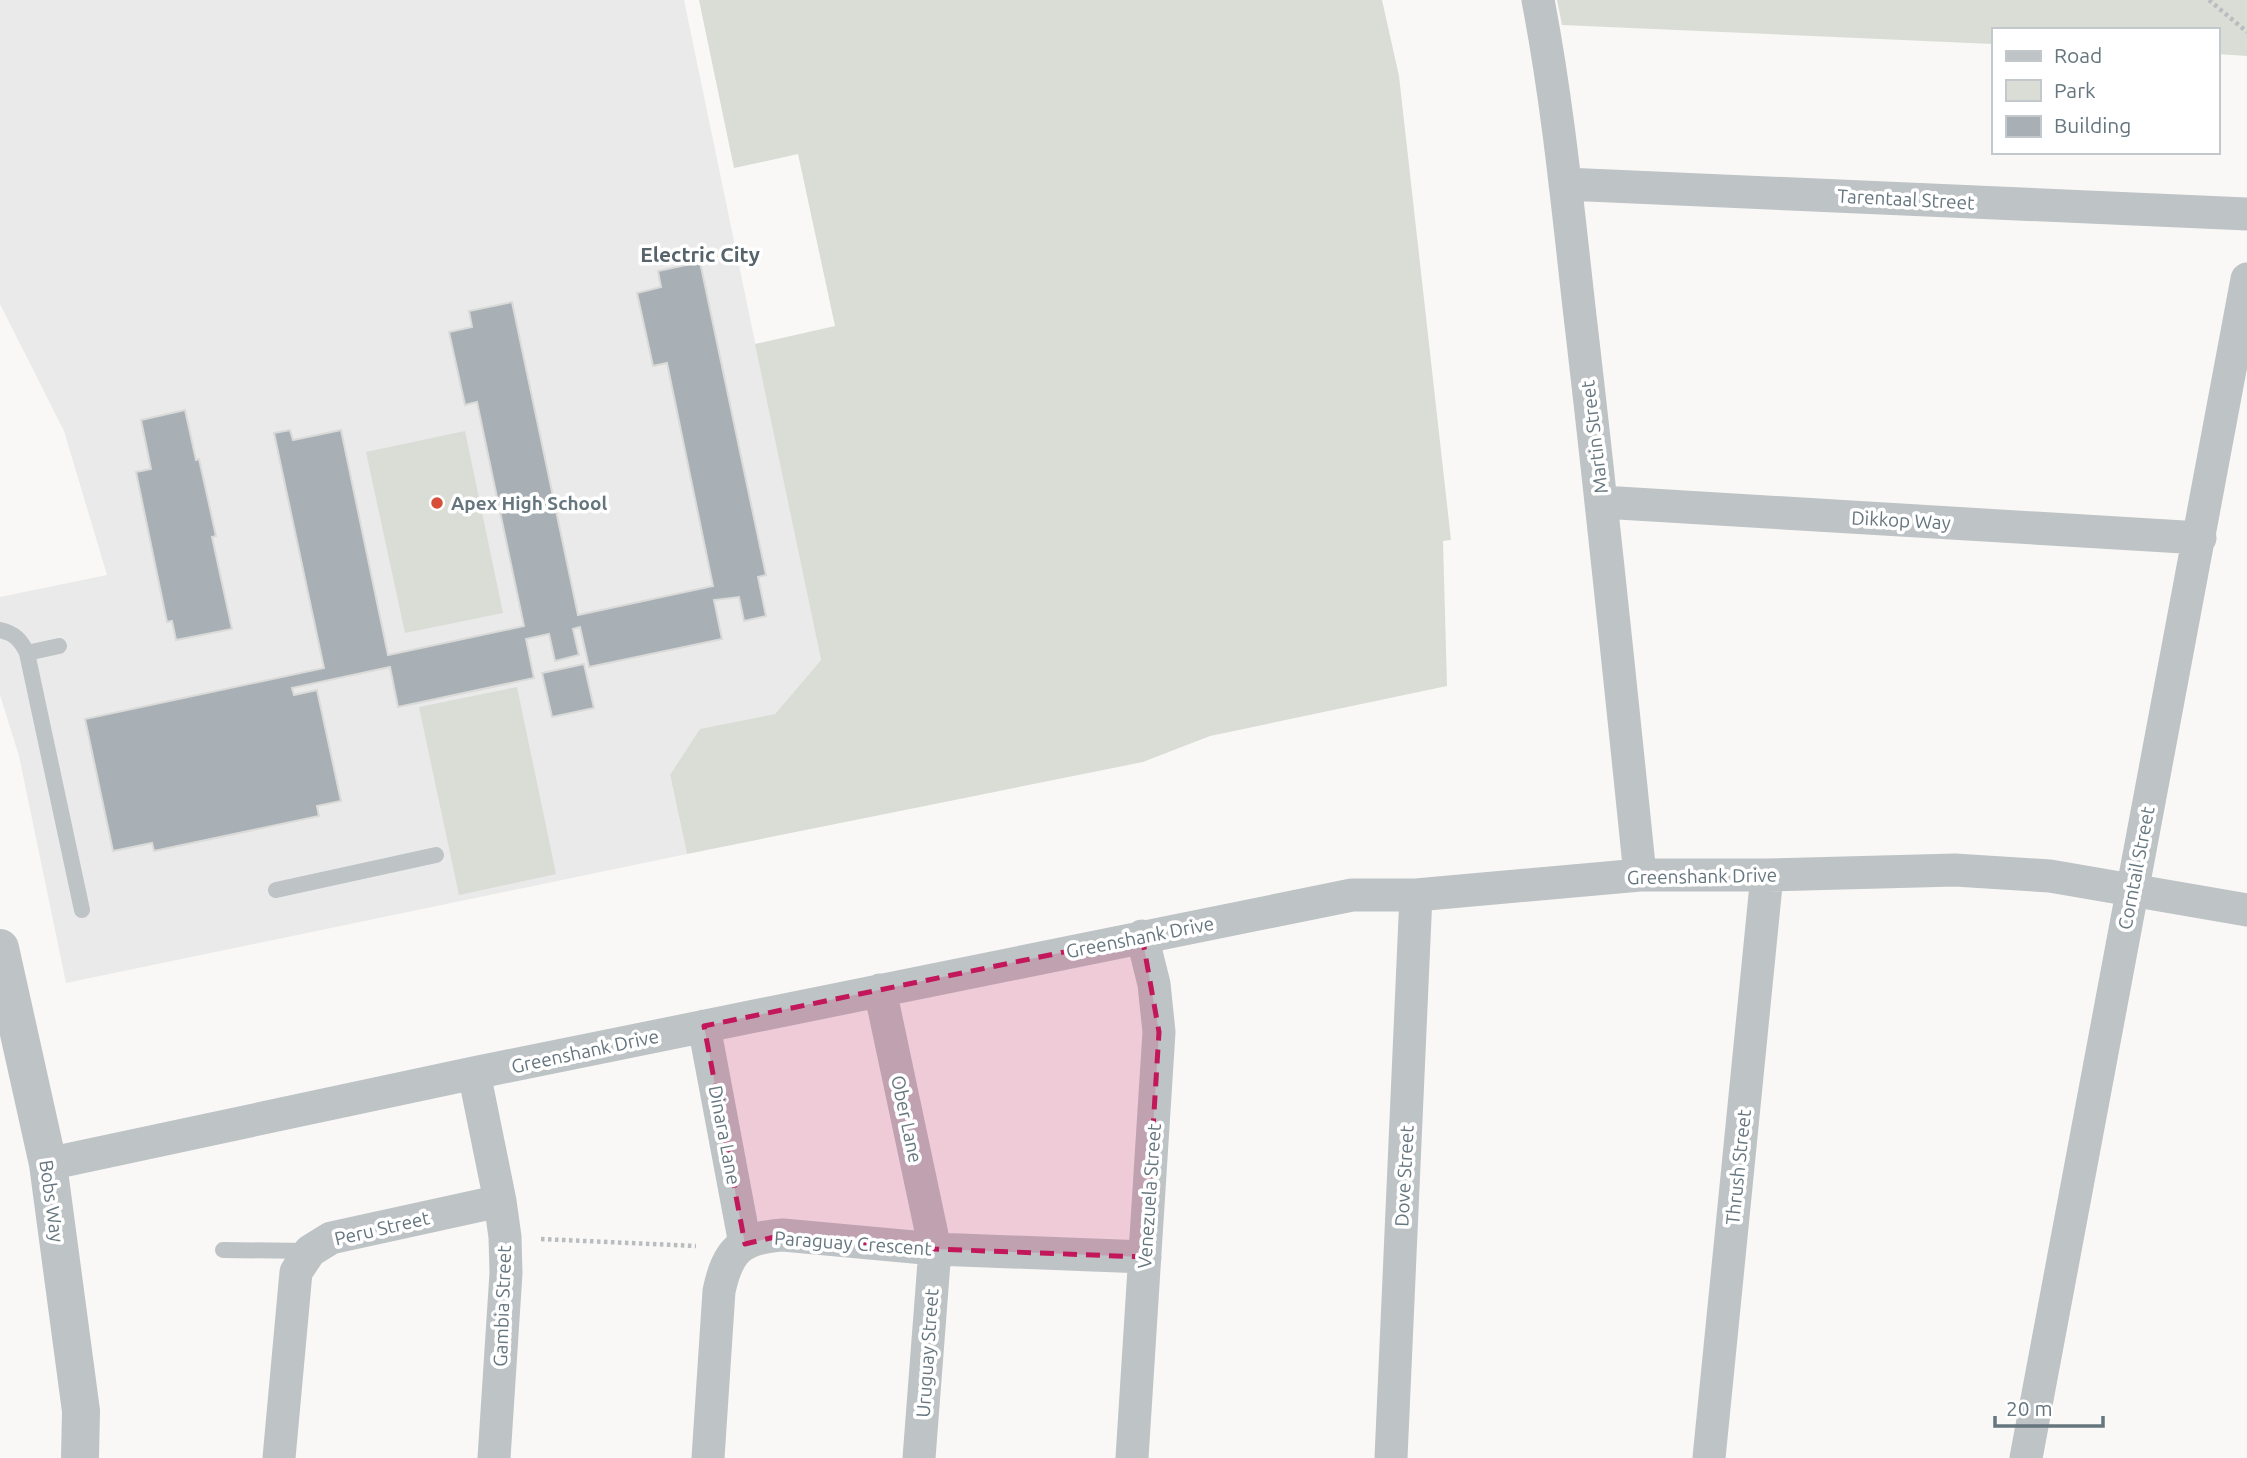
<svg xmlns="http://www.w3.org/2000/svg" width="2247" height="1458" font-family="Ubuntu,sans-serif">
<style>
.built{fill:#eaeaea}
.green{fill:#d9ddd6}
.building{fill:#a8b0b5;stroke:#dadad9;stroke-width:2}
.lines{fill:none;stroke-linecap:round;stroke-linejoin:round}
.path{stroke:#b9bdbf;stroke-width:4.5;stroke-dasharray:3.5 3.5;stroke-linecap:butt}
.service{stroke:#bec3c6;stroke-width:16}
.minor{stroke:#bec3c6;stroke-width:33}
.tertiary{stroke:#bec3c6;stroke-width:38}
.marked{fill:#c2185b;fill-opacity:0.2;stroke:#c2185b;stroke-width:5;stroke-dasharray:14 9;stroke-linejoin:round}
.poi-dot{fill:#d74f38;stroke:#fff;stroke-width:2.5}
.labels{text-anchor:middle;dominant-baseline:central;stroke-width:7;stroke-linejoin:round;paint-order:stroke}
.street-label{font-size:19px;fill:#66767f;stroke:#fff}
.poi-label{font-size:19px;font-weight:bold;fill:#66767f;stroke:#fff;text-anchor:start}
.neighbourhood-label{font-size:21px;font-weight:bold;fill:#57646b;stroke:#fff}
</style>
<rect width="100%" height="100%" fill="#f9f8f6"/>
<!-- built -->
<path class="built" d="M 0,0 L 684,0 L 821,660 L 775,714 L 700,730 L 670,776 L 687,854 L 66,983 L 19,756 L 0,695 L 0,597 L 107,575 L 64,431 L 0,304 Z"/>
<!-- green -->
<path class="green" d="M 699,0 L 1382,0 L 1399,76 L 1451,540 L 1443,541 L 1447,686 L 1210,736 L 1143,762 L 687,854 L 670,775 L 700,729 L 775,714 L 821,660 L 755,344 L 835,326 L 798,154 L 734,168 Z
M 1557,0 L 2247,0 L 2247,56 L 2217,54 L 2217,30 L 1993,30 L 1993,44 L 1562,25 Z
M 465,431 L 503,613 L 405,633 L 366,452 Z
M 517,687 L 556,874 L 459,895 L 419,707 Z"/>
<!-- building -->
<path class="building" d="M 700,262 L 766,575 L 758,577 L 766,616 L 744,621 L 739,597 L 714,600 L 722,639 L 589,667 L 580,627 L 573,629 L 579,655 L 555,661 L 549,634 L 526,639 L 534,678 L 398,707 L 390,667 L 292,688 L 294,695 L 317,690 L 341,801 L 317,806 L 319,816 L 154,851 L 152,843 L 113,851 L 85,719 L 324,668 L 274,433 L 290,430 L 293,440 L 341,430 L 388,655 L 524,626 L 477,402 L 465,405 L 449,332 L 472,327 L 469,311 L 512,302 L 578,615 L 713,586 L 667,363 L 653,366 L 637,293 L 661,287 L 658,271 Z
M 185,410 L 196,460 L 199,459 L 216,536 L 212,537 L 232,629 L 176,640 L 172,621 L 167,622 L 136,472 L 151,469 L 141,420 Z
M 584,664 L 594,708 L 552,717 L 542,673 Z"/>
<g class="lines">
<!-- path -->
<path class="path" d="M 2209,0 L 2247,32
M 541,1239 L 696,1246"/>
<!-- service -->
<path class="service" d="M 0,630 C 14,633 21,640 27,653 L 82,910
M 27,653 L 59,646
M 276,890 L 436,855
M 223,1250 L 310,1251"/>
<!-- minor -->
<path class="minor" d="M 1538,0 C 1558,104 1568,210 1580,316 C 1602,502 1621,689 1640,875
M 1565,184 L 2247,214
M 1602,502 L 2200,538
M 880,990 L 935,1249 L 919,1458
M 704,1026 L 745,1244
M 474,1073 L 500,1201 L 505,1237 L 506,1273 L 494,1458
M 48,1164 L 474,1073 L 1352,895 L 1416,895 L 1640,875 L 1767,875 L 1955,870 L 2050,876 L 2247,910
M 279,1458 L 296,1272 L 310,1251 L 331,1238 L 500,1201
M 708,1458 L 719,1291 C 728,1250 740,1238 783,1235 L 935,1249 L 1145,1257
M 1132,1458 L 1159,1032 L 1154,984 L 1142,936
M 1391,1458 L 1416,895
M 1709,1458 L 1767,875
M 2026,1458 L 2247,279"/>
<!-- tertiary -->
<path class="tertiary" d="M 0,948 L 48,1164 L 81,1411 L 80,1458"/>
</g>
<!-- marked area -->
<path class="marked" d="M 1142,936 L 1159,1032 L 1145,1257 L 935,1249 L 783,1235 L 745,1244 L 704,1026 Z"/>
<!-- markers -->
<circle class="poi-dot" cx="437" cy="503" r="7"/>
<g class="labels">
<!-- street labels -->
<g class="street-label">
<text transform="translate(1906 199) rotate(3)">Tarentaal Street</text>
<text transform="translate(1594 437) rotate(-97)">Martin Street</text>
<text transform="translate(1901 520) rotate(3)">Dikkop Way</text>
<text transform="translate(2136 868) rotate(-79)">Corntail Street</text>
<text transform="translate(1702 876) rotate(-1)">Greenshank Drive</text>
<text transform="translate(1140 937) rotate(-11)">Greenshank Drive</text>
<text transform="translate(585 1051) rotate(-12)">Greenshank Drive</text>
<text transform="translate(907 1119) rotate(78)">Ober Lane</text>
<text transform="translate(725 1135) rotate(79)">Dinara Lane</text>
<text transform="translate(1738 1167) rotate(-84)">Thrush Street</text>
<text transform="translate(1404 1176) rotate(-87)">Dove Street</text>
<text transform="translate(1149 1196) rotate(-86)">Venezuela Street</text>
<text transform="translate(52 1201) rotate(82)">Bobs Way</text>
<text transform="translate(382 1228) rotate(-13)">Peru Street</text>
<text transform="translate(853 1243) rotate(4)">Paraguay Crescent</text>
<text transform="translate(502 1306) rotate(-88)">Gambia Street</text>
<text transform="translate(927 1353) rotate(-86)">Uruguay Street</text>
</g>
<!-- poi labels -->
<g class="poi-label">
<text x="451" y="503">Apex High School</text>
</g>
<!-- neighbourhood labels -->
<g class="neighbourhood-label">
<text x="700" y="254">Electric City</text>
</g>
</g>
<!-- legend -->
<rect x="1992" y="28" width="228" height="126" fill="#ffffff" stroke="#c2c8cc" stroke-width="2"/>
<rect x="2006" y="51" width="35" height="10" fill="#bec3c6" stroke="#c2c8cc" stroke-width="2"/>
<text x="2054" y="63" font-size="21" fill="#66767f">Road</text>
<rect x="2006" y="80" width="35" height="21" fill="#d9ddd6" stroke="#c2c8cc" stroke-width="2"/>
<text x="2054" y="98" font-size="21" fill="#66767f">Park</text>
<rect x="2006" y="116" width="35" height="21" fill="#a8b0b5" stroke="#c2c8cc" stroke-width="2"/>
<text x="2054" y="133" font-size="21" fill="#66767f">Building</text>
<!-- scale -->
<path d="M1995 1416v10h108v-10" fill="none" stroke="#66767f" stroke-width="3.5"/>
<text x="2006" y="1416" font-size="21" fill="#66767f" stroke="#ffffff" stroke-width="5" paint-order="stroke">20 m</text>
</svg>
